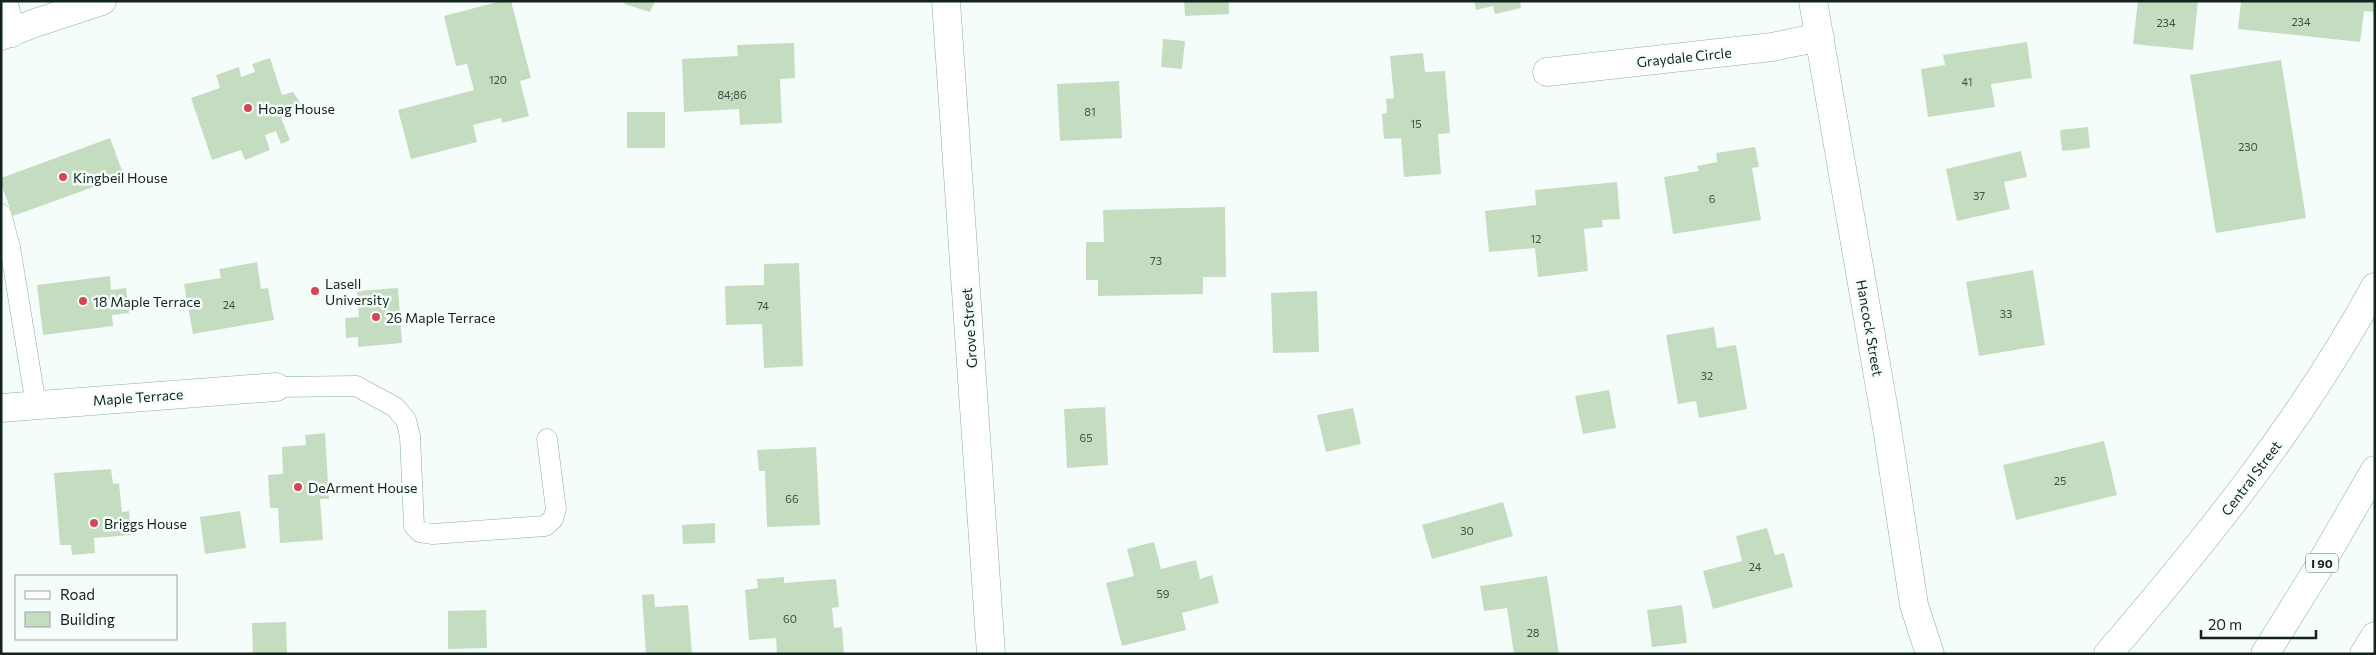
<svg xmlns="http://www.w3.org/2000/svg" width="2376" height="655" font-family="Commissioner,sans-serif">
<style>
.building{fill:#c4ddc0}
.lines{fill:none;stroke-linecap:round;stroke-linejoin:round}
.service-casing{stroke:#87afa1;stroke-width:21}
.minor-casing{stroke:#87afa1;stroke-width:29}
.secondary-casing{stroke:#87afa1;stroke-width:29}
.motorway-casing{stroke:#87afa1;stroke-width:29}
.service{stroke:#fff;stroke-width:20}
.minor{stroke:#fff;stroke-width:28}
.secondary{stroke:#fff;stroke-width:28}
.motorway{stroke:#fff;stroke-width:28}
.poi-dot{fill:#d64554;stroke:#f5fdfa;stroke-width:2}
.labels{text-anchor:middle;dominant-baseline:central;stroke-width:5;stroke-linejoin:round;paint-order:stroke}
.number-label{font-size:11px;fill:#3e5146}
.shield{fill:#f5fdfa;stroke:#56645f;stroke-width:1}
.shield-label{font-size:12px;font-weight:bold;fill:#12221d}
.street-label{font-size:14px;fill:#12221d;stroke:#f5fdfa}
.poi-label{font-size:14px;fill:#12221d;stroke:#f5fdfa;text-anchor:start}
</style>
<rect width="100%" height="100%" fill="#f5fdfa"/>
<!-- building -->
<path class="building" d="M 501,1 L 511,1 L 531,78 L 520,81 L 529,116 L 502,123 L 501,118 L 473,125 L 477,142 L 411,159 L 398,110 L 474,90 L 467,64 L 456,66 L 444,16 Z
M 625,1 L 655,1 L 650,12 L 624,4 Z
M 1184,1 L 1229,1 L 1229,14 L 1185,16 Z
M 1474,1 L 1520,1 L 1521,8 L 1495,14 L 1493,6 L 1476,10 Z
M 2138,1 L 2198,1 L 2193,50 L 2133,44 Z
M 2241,1 L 2375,1 L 2375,12 L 2364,11 L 2360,42 L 2238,29 Z
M 1163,39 L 1185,41 L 1182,69 L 1161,67 Z
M 2027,42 L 2032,78 L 1991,84 L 1995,107 L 1928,117 L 1921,69 L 1945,65 L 1943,55 Z
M 794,43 L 795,78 L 780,79 L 782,123 L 740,125 L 739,109 L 684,112 L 682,59 L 738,56 L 737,45 Z
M 1423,53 L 1425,72 L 1445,71 L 1450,133 L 1438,134 L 1441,174 L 1404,177 L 1401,138 L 1384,139 L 1382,114 L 1387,113 L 1386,99 L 1394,98 L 1390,56 Z
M 270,58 L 282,95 L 293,92 L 301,104 L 300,113 L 281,118 L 290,140 L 281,144 L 276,131 L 265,135 L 270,150 L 245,160 L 241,150 L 212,160 L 191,98 L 220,88 L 216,75 L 239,67 L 241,77 L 255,72 L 252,64 Z
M 2281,60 L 2306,218 L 2216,233 L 2190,75 Z
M 1119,81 L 1122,138 L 1060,141 L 1057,84 Z
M 627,112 L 665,112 L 665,148 L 627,148 Z
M 2088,127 L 2090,148 L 2062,151 L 2060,130 Z
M 110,138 L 124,176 L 13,216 L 1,184 L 1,178 Z
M 1755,147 L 1759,167 L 1752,168 L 1761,220 L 1673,234 L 1664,177 L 1699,171 L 1697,166 L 1717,162 L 1716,153 Z
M 2021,151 L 2027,177 L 2004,182 L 2010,209 L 1957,221 L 1946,169 Z
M 1617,182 L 1620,219 L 1602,220 L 1603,227 L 1584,229 L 1588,271 L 1538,277 L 1535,248 L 1489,252 L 1485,211 L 1536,205 L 1535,190 Z
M 1225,207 L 1226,277 L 1203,277 L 1203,294 L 1098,296 L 1098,280 L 1086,280 L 1086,242 L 1104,242 L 1103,210 Z
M 257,262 L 261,289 L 268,288 L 274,320 L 193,334 L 184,284 L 221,278 L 219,269 Z
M 799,263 L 803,366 L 764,368 L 762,324 L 726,325 L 725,286 L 764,285 L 764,264 Z
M 2033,270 L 2045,345 L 1979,356 L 1966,282 Z
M 110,276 L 111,290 L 126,288 L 129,313 L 112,315 L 113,326 L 43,335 L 37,285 Z
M 398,288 L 402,343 L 358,347 L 358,337 L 346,338 L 345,318 L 359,317 L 357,291 Z
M 1317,291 L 1319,352 L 1273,353 L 1271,293 Z
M 1714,327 L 1717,348 L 1736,345 L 1747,409 L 1699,418 L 1696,401 L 1678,404 L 1666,335 Z
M 1609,390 L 1616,428 L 1583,434 L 1575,396 Z
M 1105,407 L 1108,465 L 1067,468 L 1064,409 Z
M 1353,408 L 1361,444 L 1326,452 L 1317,415 Z
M 325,433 L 329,499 L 320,499 L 323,540 L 280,543 L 278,508 L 270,508 L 268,475 L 283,474 L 282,447 L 306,445 L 305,435 Z
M 2104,441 L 2117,495 L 2016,520 L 2003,465 Z
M 816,447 L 820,525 L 767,527 L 765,471 L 759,471 L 757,450 Z
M 111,469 L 113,484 L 119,483 L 122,512 L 129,511 L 131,535 L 94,538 L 95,553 L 72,555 L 71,545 L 60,545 L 54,473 Z
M 1503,502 L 1513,536 L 1432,559 L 1422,525 Z
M 240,511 L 246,548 L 205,554 L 200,517 Z
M 715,523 L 715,543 L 683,544 L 682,525 Z
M 1767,528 L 1775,555 L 1784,553 L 1793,587 L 1713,609 L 1703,571 L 1742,561 L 1736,536 Z
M 1154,542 L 1161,569 L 1196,560 L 1200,579 L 1212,575 L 1219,603 L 1182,613 L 1186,630 L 1122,646 L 1106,583 L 1134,576 L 1127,549 Z
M 1547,576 L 1559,654 L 1514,654 L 1507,608 L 1484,611 L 1480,586 Z
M 784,577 L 784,583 L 836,579 L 839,607 L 832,608 L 834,628 L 842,627 L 844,654 L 777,654 L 776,638 L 749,640 L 745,590 L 758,588 L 757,579 Z
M 654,594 L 655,607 L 688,605 L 692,654 L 646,654 L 642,595 Z
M 1682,605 L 1687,643 L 1652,647 L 1647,610 Z
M 486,610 L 487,648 L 448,649 L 448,611 Z
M 286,622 L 287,654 L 253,654 L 252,623 Z"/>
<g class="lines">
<!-- service casing -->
<g class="service-casing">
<path id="service" d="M 1,214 L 10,247 L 36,405
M 276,387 L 356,386 L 395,407 L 406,420 L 410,436 L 414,526 L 420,532 L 433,534 L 545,526 L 553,519 L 556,509 L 547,439"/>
</g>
<!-- minor casing -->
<g class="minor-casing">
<path id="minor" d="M 3,1 L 12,33
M 1813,1 L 1887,428 L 1914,605 L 1930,654
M 1,36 L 35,23 L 102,1
M 1547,72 L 1772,47 L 1820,37
M 1,408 L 276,387
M 2108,654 C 2207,539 2302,421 2375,287"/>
</g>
<!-- secondary casing -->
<g class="secondary-casing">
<path id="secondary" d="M 946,1 L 991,654"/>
</g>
<!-- motorway casing -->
<g class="motorway-casing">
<path id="motorway" d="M 2265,654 L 2319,567 L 2375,470
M 2364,654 L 2375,636"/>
</g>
<!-- service -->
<use href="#service" class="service"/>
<!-- minor -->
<use href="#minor" class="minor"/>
<!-- secondary -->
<use href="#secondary" class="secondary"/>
<!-- motorway -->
<use href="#motorway" class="motorway"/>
</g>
<!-- markers -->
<g class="poi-dot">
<circle cx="248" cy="108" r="5"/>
<circle cx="63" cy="177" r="5"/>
<circle cx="315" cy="291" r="5"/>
<circle cx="83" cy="301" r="5"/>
<circle cx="376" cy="317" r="5"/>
<circle cx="298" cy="487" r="5"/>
<circle cx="94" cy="523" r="5"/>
</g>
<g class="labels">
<!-- number labels -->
<g class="number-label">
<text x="2301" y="21">234</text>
<text x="2166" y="22">234</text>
<text x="498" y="79">120</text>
<text x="1967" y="81">41</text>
<text x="732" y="94">84;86</text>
<text x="1090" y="111">81</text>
<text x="1416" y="123">15</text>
<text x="2248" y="146">230</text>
<text x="1979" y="195">37</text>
<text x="1712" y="198">6</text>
<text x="1536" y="238">12</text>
<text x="1156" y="260">73</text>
<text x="229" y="304">24</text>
<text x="763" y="305">74</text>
<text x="2006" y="313">33</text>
<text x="1707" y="375">32</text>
<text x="1086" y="437">65</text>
<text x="2060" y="480">25</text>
<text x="792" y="498">66</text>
<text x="1467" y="530">30</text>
<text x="1755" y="566">24</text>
<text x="1163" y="593">59</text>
<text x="790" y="618">60</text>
<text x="1533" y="632">28</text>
</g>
<!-- shield labels -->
<rect class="shield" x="2306" y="553.5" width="32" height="19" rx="4"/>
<g class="shield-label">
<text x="2322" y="563">I 90</text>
</g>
<!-- street labels -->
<g class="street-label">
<text transform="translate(1684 57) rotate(-6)">Graydale Circle</text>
<text transform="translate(969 328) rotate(-94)">Grove Street</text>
<text transform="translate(1870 328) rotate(80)">Hancock Street</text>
<text transform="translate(138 397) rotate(-4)">Maple Terrace</text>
<text transform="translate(2251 478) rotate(-53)">Central Street</text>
</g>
<!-- poi labels -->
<g class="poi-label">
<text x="258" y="108">Hoag House</text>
<text x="73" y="177">Kingbeil House</text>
<text x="325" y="283">Lasell<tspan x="325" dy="16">University</tspan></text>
<text x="93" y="301">18 Maple Terrace</text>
<text x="386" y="317">26 Maple Terrace</text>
<text x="308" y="487">DeArment House</text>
<text x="104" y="523">Briggs House</text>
</g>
</g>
<!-- border -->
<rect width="2376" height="655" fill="none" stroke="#12221d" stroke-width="5"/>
<!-- legend -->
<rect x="15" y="575" width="162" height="65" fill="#f5fdfa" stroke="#9aa5a2"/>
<rect x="25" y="591" width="25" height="8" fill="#ffffff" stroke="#9aa5a2"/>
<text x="60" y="600" font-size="15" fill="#12221d">Road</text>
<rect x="25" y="612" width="25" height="15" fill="#c4ddc0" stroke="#9aa5a2"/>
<text x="60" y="625" font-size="15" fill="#12221d">Building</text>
<!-- scale -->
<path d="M2201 630v8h115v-8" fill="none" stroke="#12221d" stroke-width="2.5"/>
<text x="2208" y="630" font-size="15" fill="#12221d" stroke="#f5fdfa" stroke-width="4" paint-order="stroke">20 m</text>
</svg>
